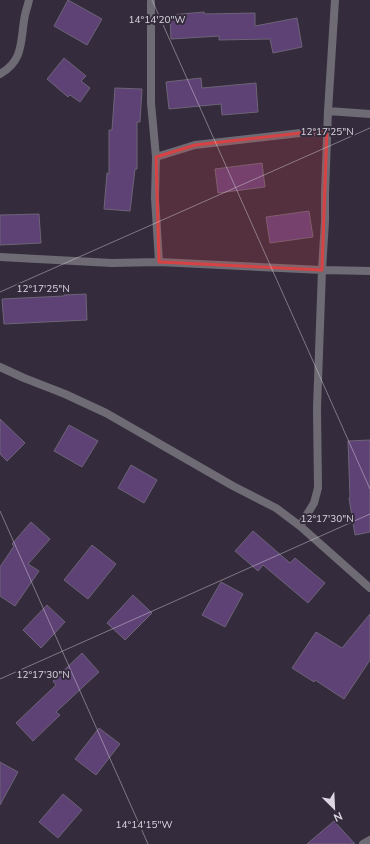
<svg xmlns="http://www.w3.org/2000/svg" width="370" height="844" font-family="'Nunito Sans',sans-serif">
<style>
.building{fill:#5e4276;stroke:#6d6477}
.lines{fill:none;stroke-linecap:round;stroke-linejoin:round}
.street{stroke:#6f6b74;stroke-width:8}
.marked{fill:#d74244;fill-opacity:0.2;stroke:#d74244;stroke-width:3;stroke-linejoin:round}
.ticks{fill:none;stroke:#dbd6e1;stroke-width:1;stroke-opacity:0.45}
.ticks-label{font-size:10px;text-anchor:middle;fill:#dbd6e1;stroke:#342c3c;stroke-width:4;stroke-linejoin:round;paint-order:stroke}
</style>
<rect width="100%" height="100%" fill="#342c3c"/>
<!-- building -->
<path class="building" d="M 68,0 L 102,19 L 87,45 L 54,26 Z
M 204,12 L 205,14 L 255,13 L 255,26 L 297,18 L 302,47 L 273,53 L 270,39 L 219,40 L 219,36 L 171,39 L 170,15 Z
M 64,58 L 86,76 L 81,81 L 90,88 L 80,102 L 70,95 L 68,97 L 47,79 Z
M 201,78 L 202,88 L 256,83 L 258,112 L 222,115 L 221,104 L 169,109 L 166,82 Z
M 115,88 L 142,89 L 140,122 L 137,122 L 137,169 L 135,169 L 130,211 L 104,209 L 107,173 L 109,174 L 109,130 L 112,130 Z
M 262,163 L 265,187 L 218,193 L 215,169 Z
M 309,211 L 313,237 L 270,243 L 266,217 Z
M 39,214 L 41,243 L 0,245 L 0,215 Z
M 86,294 L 87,320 L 4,324 L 2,299 L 64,296 L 64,295 Z
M 0,419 L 25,443 L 7,461 L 0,454 Z
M 69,425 L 98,441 L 82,467 L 54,451 Z
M 370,440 L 370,532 L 355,535 L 349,498 L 350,497 L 348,441 Z
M 131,465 L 157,480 L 144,503 L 118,488 Z
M 31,522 L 50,539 L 28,564 L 39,571 L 15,606 L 0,596 L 0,567 L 14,546 L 12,544 Z
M 253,531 L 290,563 L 295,558 L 325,583 L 308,603 L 263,565 L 258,571 L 235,551 Z
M 92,545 L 116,564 L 88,599 L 64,580 Z
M 221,582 L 243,594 L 225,627 L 202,615 Z
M 133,595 L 152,613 L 125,640 L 107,623 Z
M 47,605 L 65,622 L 41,648 L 23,630 Z
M 370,614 L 370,660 L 344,699 L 315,680 L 314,682 L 292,668 L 316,632 L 342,648 Z
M 82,653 L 99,672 L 56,712 L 60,715 L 33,741 L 16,723 L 56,685 L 53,681 Z
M 99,728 L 120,744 L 96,775 L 75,759 Z
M 0,762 L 18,772 L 0,805 Z
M 63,794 L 82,810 L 58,838 L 39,822 Z
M 334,821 L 355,844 L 307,844 Z"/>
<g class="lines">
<!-- street -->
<path class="street" d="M 0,74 C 25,60 20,39 25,15 C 26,10 28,5 29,0
M 328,111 L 370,114
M 156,157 L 195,145 L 327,130
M 0,257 L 112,263 L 159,262 L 155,198 L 156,157 L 151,103 L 151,0
M 159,262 L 322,270 L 370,271
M 0,367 L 24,378 L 65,394 L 106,413 L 233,486 L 276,508 L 300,526 L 370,588
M 300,526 L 314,503 L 318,488 L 317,408 L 322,270 L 325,221 L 325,193 L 328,111 L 335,0
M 363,844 L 370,840"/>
</g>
<!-- marked area -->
<path class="marked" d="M 327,130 L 322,270 L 159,262 L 156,157 L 195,145 Z"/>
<!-- ticks -->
<path class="ticks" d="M 152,0 L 370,489M 0,292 L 370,128M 0,511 L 148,844M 0,679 L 370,514"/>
<g class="ticks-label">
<text x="157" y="23">14°14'20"W</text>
<text x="327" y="135">12°17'25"N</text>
<text x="43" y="292">12°17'25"N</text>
<text x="327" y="522">12°17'30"N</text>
<text x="43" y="678">12°17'30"N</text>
<text x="144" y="828">14°14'15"W</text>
</g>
<!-- north arrow -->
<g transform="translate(334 808) rotate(156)" stroke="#342c3c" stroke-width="3" paint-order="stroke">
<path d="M0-3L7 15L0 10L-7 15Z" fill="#dbd6e1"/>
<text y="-6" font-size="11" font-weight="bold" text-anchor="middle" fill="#dbd6e1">N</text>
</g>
</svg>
